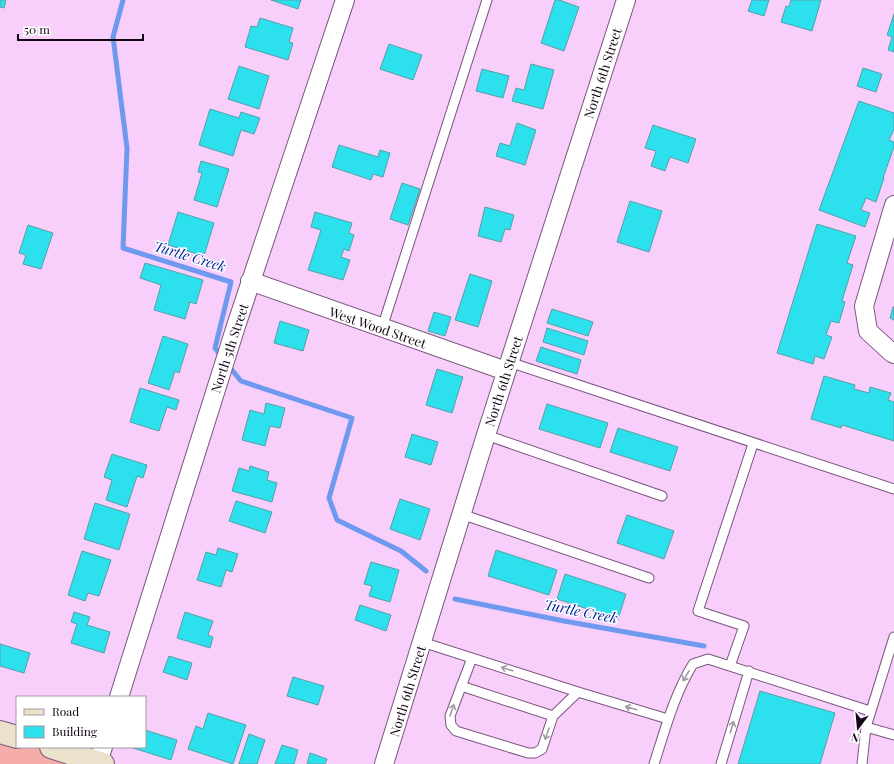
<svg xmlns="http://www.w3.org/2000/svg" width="894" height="764" font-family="'Playfair Display',serif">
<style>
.green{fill:#f6aca7}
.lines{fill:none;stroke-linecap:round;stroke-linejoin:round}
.stream{stroke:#6f99ee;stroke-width:5}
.building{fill:#2ce0ee;stroke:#579fa6}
.lane-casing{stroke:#79567d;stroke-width:11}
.street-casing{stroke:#79567d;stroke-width:20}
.secondary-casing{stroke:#79567d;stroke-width:24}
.lane{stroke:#fff;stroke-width:9}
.street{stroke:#fff;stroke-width:18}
.secondary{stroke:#ebe1cd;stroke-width:22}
.oneway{stroke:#a19ba1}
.labels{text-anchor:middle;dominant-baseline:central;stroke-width:3;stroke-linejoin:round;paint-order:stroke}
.street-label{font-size:13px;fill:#130614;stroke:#fff}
.water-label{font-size:14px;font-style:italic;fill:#00249f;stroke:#fff}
</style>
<rect width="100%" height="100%" fill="#f8cffb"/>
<!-- green -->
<path class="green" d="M 0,732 L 17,747 L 51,747 L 85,764 L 0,764 Z"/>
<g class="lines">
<!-- stream -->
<path class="stream" d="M 123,0 L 113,37 L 127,148 L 123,248 L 231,282 L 215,348 L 221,356
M 227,364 L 241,381 L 352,418 L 329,498 L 337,520 L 401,551 L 426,571
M 455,599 L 564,621 L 704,646"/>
</g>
<!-- building -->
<path class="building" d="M 0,0 L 6,0 L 4,8 L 0,7 Z
M 271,0 L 301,0 L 298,9 Z
M 555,0 L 559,0 L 579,7 L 564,51 L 541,43 Z
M 752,0 L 769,0 L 764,16 L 748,11 Z
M 791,0 L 821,0 L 812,31 L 781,22 L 786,6 L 789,7 Z
M 894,14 L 894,52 L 888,50 L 892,37 L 887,35 Z
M 260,18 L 293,28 L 289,42 L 293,43 L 288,60 L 245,47 L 251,26 L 257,27 Z
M 389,44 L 422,55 L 413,80 L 380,69 Z
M 531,64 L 554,70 L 543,109 L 512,101 L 516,88 L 524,90 Z
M 239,66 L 269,76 L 259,109 L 228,99 Z
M 863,68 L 882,74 L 876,92 L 857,86 Z
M 482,69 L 509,76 L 503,98 L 476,91 Z
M 859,101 L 894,113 L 894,129 L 889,140 L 894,142 L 894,147 L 883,178 L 884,178 L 876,202 L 866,198 L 861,210 L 870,213 L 865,227 L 819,210 Z
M 210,109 L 239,118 L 241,112 L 260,118 L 254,134 L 241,130 L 233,156 L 199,145 Z
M 517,123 L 536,130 L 525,165 L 496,156 L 500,143 L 510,146 Z
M 653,125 L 696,139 L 688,163 L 670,157 L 665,171 L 651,166 L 656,151 L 645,148 Z
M 339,145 L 378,157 L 380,150 L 390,153 L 383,177 L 373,174 L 371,180 L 332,167 Z
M 201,161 L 229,169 L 217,207 L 194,200 L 202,173 L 198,172 Z
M 402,183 L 420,189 L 408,225 L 390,219 Z
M 630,201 L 662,211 L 649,252 L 617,242 Z
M 485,207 L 514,215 L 510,230 L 505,229 L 501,242 L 478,236 Z
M 178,212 L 214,223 L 204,256 L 168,245 Z
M 315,212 L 352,223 L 349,233 L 354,235 L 349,251 L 344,249 L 341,257 L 350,260 L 343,280 L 308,270 L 321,230 L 311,227 Z
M 817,224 L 856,236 L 847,263 L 853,265 L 842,301 L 845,302 L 839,323 L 831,321 L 826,335 L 832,337 L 824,359 L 815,356 L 813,364 L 777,353 Z
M 28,225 L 53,233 L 41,269 L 23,264 L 26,255 L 19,253 Z
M 145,263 L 203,280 L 196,304 L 190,302 L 185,319 L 154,310 L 161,285 L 140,278 Z
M 470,274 L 492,281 L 478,327 L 455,320 Z
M 893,307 L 894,307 L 894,320 L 890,318 Z
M 552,309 L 593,322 L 588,336 L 547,323 Z
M 434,312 L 451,317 L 445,336 L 428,331 Z
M 280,321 L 309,330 L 303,351 L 274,343 Z
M 547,328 L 588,341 L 584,355 L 543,342 Z
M 163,336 L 188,344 L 179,373 L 175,371 L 169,390 L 148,383 Z
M 541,347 L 581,360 L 577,374 L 536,361 Z
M 437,369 L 463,377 L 452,413 L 426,405 Z
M 824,376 L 855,385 L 854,389 L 869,393 L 870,387 L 891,393 L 888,400 L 894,402 L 894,441 L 842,425 L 841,428 L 811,419 Z
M 140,388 L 179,400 L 176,410 L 167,407 L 159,431 L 130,422 Z
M 266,403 L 285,408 L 280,428 L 270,426 L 265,446 L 242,440 L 250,410 L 264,414 Z
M 547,404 L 608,423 L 600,448 L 539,429 Z
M 618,428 L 678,447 L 670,471 L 610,452 Z
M 412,434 L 438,442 L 431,465 L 405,457 Z
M 112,454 L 147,465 L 143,478 L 137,476 L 127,507 L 106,500 L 112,480 L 104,477 Z
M 250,466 L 269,472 L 267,480 L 277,483 L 272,502 L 232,491 L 239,468 L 249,471 Z
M 400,499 L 430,509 L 420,540 L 390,529 Z
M 236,501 L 272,512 L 265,533 L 229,521 Z
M 95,503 L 130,514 L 119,550 L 84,539 Z
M 627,515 L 674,531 L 664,559 L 617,543 Z
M 218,548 L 238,554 L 232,572 L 226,570 L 221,587 L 197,580 L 206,552 L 216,555 Z
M 496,550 L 557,570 L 549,595 L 488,576 Z
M 82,551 L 111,560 L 99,596 L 88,593 L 85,601 L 68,595 Z
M 371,562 L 399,570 L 390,602 L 369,596 L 372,586 L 364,584 Z
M 565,574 L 626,594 L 618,619 L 557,599 Z
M 360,605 L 391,615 L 386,631 L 355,620 Z
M 74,612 L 90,617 L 87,625 L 110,632 L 104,653 L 71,643 L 77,624 L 71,622 Z
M 185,612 L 213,621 L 208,635 L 213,637 L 210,648 L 177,638 Z
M 0,644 L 30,653 L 24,673 L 0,666 Z
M 169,656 L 192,663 L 187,680 L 163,672 Z
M 293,677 L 324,686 L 318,705 L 287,696 Z
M 760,691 L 835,713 L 820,764 L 738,764 Z
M 208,713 L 246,725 L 233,764 L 188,749 L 196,726 L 203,729 Z
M 145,730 L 177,740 L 171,760 L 133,748 L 145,747 Z
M 249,734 L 265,740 L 257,764 L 239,764 Z
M 282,745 L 298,750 L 294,764 L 275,764 Z
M 310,753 L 327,759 L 325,764 L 307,764 Z"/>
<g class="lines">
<!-- lane casing -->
<g class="lane-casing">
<path id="lane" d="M 382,328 L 487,0
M 509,362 L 894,489
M 486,435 L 662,496
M 461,514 L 649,578
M 894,637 L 866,727 L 894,735
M 422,642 L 578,692 L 668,719
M 472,658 L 450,716 L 451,725 L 456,731 L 528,753 L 535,753 L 542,749 L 553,716 L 578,692
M 730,666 L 744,626 L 698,611 L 753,444
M 461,686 L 553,716
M 654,764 C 665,730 674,695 693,664 L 708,659 L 870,711
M 721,764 L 749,671
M 862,764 L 866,727"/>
</g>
<!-- street casing -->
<g class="street-casing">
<path id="street" d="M 894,205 L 864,306 L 868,331 L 892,353 L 894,354
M 250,281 L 506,371
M 119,697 L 236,326 L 345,0
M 98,762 L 103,747
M 384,764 L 486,435 L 626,0"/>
</g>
<!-- secondary casing -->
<g class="secondary-casing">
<path id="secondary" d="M 0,732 L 17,737
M 51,747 L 103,764"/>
</g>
<!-- lane -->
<use href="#lane" class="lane"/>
<!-- street -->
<use href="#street" class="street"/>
<!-- secondary -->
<use href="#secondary" class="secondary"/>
</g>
<!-- one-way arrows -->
<defs><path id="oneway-shaft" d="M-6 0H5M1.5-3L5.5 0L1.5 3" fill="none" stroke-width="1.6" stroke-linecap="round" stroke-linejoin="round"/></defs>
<g class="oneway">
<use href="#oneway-shaft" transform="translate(507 669) rotate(-162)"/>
<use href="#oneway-shaft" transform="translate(686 676) rotate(120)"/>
<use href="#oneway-shaft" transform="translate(631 708) rotate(-164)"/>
<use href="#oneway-shaft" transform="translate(452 710) rotate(-71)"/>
<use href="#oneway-shaft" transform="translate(732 727) rotate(-73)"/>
<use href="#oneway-shaft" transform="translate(547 734) rotate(109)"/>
</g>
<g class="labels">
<!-- street labels -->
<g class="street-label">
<text transform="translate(602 73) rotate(-72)">North 6th Street</text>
<text transform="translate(378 327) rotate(19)">West Wood Street</text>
<text transform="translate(229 348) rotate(-72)">North 5th Street</text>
<text transform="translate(503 381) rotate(-72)">North 6th Street</text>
<text transform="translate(407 691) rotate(-73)">North 6th Street</text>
</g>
<!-- water labels -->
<g class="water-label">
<text transform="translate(190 256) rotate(17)">Turtle Creek</text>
<text transform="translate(581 611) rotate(11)">Turtle Creek</text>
</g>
</g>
<!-- legend -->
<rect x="16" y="696" width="130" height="52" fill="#ffffff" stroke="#a19ba1"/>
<rect x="24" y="709" width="20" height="6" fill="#ebe1cd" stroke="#a19ba1"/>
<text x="52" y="716" font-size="12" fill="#130614">Road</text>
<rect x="24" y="726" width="20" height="12" fill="#2ce0ee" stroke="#a19ba1"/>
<text x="52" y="736" font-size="12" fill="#130614">Building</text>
<!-- north arrow -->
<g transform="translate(858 728) rotate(196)" stroke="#ffffff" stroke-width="3" paint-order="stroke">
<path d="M0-3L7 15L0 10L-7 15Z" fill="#130614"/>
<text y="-6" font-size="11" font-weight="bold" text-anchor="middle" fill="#130614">N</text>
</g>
<!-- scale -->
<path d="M18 34v6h125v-6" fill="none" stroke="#130614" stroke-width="2"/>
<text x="24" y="34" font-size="12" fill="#130614" stroke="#ffffff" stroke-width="3" paint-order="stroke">50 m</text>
</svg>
